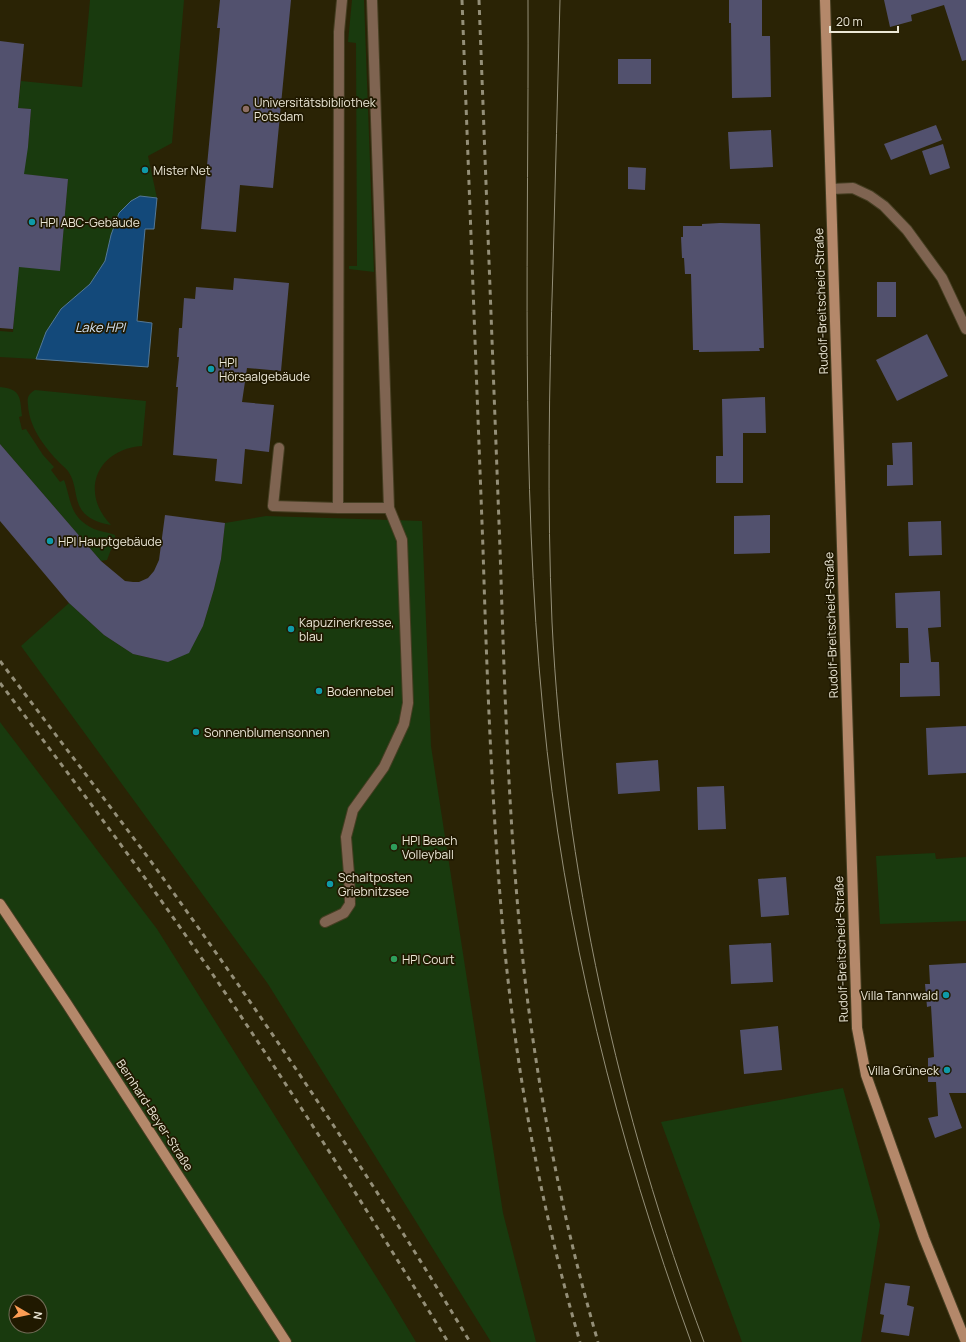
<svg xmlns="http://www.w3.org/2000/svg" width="966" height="1342" font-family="Manrope,sans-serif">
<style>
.green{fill:#193a0e;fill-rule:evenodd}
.water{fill:#13497a;stroke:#547896}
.building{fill:#52516e}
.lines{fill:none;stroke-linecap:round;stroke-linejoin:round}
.lane-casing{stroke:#453e22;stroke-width:12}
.street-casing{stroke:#453e22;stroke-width:12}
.secondary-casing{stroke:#453e22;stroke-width:12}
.lane{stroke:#7f6451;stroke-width:10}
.street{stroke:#7f6451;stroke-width:10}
.secondary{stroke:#b4886a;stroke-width:10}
.tram{stroke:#948f78;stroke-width:1}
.rail{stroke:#948f78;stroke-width:3;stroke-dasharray:5 5;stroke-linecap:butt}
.education-dot{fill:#8d6e63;stroke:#201900;stroke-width:1.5}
.culture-dot{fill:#0f9aa8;stroke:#201900;stroke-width:1.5}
.leisure-dot{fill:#2e9e5b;stroke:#201900;stroke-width:1.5}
.labels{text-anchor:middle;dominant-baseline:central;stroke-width:3.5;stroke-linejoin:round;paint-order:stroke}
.poi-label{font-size:12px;fill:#ebe7d6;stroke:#201900;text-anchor:start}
.street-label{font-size:12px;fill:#ebe7d6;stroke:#201900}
.water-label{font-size:13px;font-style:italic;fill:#d2e0f0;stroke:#201900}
</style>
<rect width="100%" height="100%" fill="#2a2305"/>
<!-- green -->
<path class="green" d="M 90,0 L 184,0 L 172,143 L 148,156 L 157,198 L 140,196 L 111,235 L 105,261 L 90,284 L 61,309 L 46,332 L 36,359 L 0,357 L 0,331 L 13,332 L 16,292 L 4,265 L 60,270 L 68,179 L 12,173 L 28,147 L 31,109 L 18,108 L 21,81 L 82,87 Z
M 352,0 L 364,0 L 374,272 L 349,269 L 349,266 L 357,266 L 356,43 L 348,42 Z
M 0,387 C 21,389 20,397 22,416 L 19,417 L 22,430 L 26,429 L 43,455 L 54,467 L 51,470 L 60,482 L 64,480 C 72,502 69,517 94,529 C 101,532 108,532 115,535 L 115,539 L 107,560 L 101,561 L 0,444 Z
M 35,390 L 146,401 L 142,446 C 97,449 79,492 111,525 C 101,523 92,521 84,513 C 73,501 78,485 68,471 C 65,467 60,464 57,460 C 43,445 29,426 28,405 C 27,398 28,394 35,390 Z
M 266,516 L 422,521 L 431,746 L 503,1213 L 536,1342 L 491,1342 L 268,984 L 21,646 L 69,603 L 104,635 L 133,654 L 168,662 L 189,652 L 203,626 L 214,589 L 221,559 L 225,523 Z
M 0,722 L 157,929 L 389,1297 L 416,1342 L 0,1342 ZM 16,1302 L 40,1302 L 40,1326 L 16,1326 Z
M 935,853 L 936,859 L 966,857 L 966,921 L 880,924 L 876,856 Z
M 843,1088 L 880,1225 L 861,1342 L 742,1342 L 661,1122 Z"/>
<!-- water -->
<path class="water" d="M 140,196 L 157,198 L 154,229 L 145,229 L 137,321 L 152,323 L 148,367 L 36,359 L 46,332 L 61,309 L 90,284 L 105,261 L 111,235 L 119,213 L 131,201 Z"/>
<!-- building -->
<path class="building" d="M 220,0 L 291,0 L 273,188 L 240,185 L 236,232 L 201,229 L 220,28 L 217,28 Z
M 729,0 L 762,0 L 762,36 L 770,36 L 771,97 L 732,98 L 731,23 L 729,23 Z
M 884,0 L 966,0 L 966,60 L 962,61 L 944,5 L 911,15 L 912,21 L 890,27 Z
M 0,41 L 24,44 L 18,108 L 31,109 L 28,147 L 24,174 L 68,179 L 60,271 L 19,267 L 13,329 L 0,328 Z
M 618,59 L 651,59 L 651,84 L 618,84 Z
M 936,125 L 942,140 L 891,160 L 884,144 Z
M 771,130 L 773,167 L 730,169 L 728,132 Z
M 943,144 L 950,168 L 930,175 L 922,151 Z
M 628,167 L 646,168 L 645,190 L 628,189 Z
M 720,223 L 760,224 L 764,348 L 759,348 L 760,351 L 699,352 L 699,350 L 693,350 L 691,274 L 685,274 L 684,258 L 682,258 L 681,237 L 683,237 L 683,226 L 702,226 L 702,224 Z
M 234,278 L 289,283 L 281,371 L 247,368 L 242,402 L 274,405 L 269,452 L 245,449 L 242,484 L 215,481 L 217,459 L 173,455 L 178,387 L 176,387 L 179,357 L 177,357 L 179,328 L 182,328 L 184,298 L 195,299 L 196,287 L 233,290 Z
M 877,282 L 896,282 L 896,317 L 877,317 Z
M 927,334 L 948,376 L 897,401 L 876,360 Z
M 765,397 L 766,433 L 743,433 L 743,483 L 716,483 L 716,456 L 723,456 L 722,399 Z
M 912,442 L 913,485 L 887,486 L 887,465 L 893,465 L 892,443 Z
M 0,444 L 101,561 L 125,581 L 133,582 L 139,582 L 148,578 L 154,571 L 159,560 L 165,515 L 225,523 L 221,559 L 214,589 L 203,626 L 189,653 L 168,662 L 133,654 L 104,635 L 69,603 L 0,521 Z
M 770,515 L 770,553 L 734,554 L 734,516 Z
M 941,521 L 942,555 L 909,556 L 908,522 Z
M 940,591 L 941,627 L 928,628 L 931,662 L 939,662 L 940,696 L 900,697 L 900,663 L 909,663 L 908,628 L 896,628 L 895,593 Z
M 966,726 L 966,773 L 928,775 L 926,728 Z
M 658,760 L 660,791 L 618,794 L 616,763 Z
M 724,786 L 726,829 L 698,830 L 697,787 Z
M 786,877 L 789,915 L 761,917 L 758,879 Z
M 771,943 L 773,982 L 731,984 L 729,945 Z
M 966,963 L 966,1093 L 949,1093 L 962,1128 L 935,1138 L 928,1118 L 938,1116 L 936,1082 L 928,1082 L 928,1058 L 934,1057 L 931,1006 L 927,1007 L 925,984 L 930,984 L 929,965 Z
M 778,1026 L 782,1070 L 744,1074 L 740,1030 Z
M 885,1283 L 910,1286 L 907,1305 L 914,1307 L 909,1336 L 881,1332 L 884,1315 L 880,1314 Z"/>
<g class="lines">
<!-- lane casing -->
<g class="lane-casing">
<path id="lane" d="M 279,448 L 273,506 L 338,508 L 339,32 L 342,0
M 338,508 L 389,508 L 372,0
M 325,922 L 344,913 L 350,904 L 349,874 L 346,837 L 353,810 L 384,767 L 404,724 L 408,703 L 402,540 L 389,508"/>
</g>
<!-- street casing -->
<g class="street-casing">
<path id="street" d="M 831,189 L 853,188 L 870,196 L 884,206 L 907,230 L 942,278 L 966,329"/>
</g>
<!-- secondary casing -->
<g class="secondary-casing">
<path id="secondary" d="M 825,0 L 857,1028 L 866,1075 L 924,1238 L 966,1342
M 0,904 L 67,1004 L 286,1342"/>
</g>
<!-- lane -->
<use href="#lane" class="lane"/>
<!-- street -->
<use href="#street" class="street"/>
<!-- secondary -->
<use href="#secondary" class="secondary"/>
<!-- tram -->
<path class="tram" d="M 528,0 C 529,236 520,476 543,711 C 563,927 617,1139 691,1342
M 560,0 C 558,89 555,178 553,267 C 549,385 547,504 552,622 C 564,868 618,1112 704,1342"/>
<!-- rail -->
<path class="rail" d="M 462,0 C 469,183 476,366 483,549 C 487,680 492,812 504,942 C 517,1076 542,1213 580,1342
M 479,0 C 486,183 493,366 500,549 C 505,699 509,848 527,996 C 542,1113 565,1229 598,1342
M 0,661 C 52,730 104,798 155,867 C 266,1021 372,1179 470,1342
M 0,683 C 78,786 156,890 228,997 C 304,1110 377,1226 448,1342"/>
</g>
<!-- markers -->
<circle class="education-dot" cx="246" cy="109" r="4"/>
<g class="culture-dot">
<circle cx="145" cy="170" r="4"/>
<circle cx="32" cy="222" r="4"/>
<circle cx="211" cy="369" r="4"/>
<circle cx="50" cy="541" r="4"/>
<circle cx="291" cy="629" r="4"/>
<circle cx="319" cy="691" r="4"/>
<circle cx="196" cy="732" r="4"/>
<circle cx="330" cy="884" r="4"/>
<circle cx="946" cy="995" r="4"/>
<circle cx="947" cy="1070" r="4"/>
</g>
<g class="leisure-dot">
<circle cx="394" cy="847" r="4"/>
<circle cx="394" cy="959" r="4"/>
</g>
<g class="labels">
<!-- poi labels -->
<g class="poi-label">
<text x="254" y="102">Universitätsbibliothek<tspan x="254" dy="14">Potsdam</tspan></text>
<text x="153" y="170">Mister Net</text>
<text x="40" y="222">HPI ABC-Gebäude</text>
<text x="219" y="362">HPI<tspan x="219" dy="14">Hörsaalgebäude</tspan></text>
<text x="58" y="541">HPI Hauptgebäude</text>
<text x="299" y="622">Kapuzinerkresse,<tspan x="299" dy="14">blau</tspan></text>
<text x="327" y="691">Bodennebel</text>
<text x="204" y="732">Sonnenblumensonnen</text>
<text x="402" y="840">HPI Beach<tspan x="402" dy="14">Volleyball</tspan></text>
<text x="338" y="877">Schaltposten<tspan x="338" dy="14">Griebnitzsee</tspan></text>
<text x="402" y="959">HPI Court</text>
<text x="938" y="995" text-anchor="end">Villa Tannwald</text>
<text x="939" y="1070" text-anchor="end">Villa Grüneck</text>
</g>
<!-- street labels -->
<g class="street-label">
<text transform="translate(821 301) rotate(-92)">Rudolf-Breitscheid-Straße</text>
<text transform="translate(831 625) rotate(-92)">Rudolf-Breitscheid-Straße</text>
<text transform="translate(841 949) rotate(-92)">Rudolf-Breitscheid-Straße</text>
<text transform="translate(155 1115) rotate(57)">Bernhard-Beyer-Straße</text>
</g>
<!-- water labels -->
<g class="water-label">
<text x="100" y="327">Lake HPI</text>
</g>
</g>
<!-- north arrow -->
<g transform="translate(28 1314) rotate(99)"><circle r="19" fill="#201900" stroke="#716b56"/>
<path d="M0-3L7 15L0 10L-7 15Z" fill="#fc9d54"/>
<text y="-6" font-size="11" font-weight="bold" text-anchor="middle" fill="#ebe7d6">N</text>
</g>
<!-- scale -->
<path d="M830 26v6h68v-6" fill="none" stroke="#ebe7d6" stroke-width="2"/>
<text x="836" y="26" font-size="12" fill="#ebe7d6" stroke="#201900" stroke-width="3" paint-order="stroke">20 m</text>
</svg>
